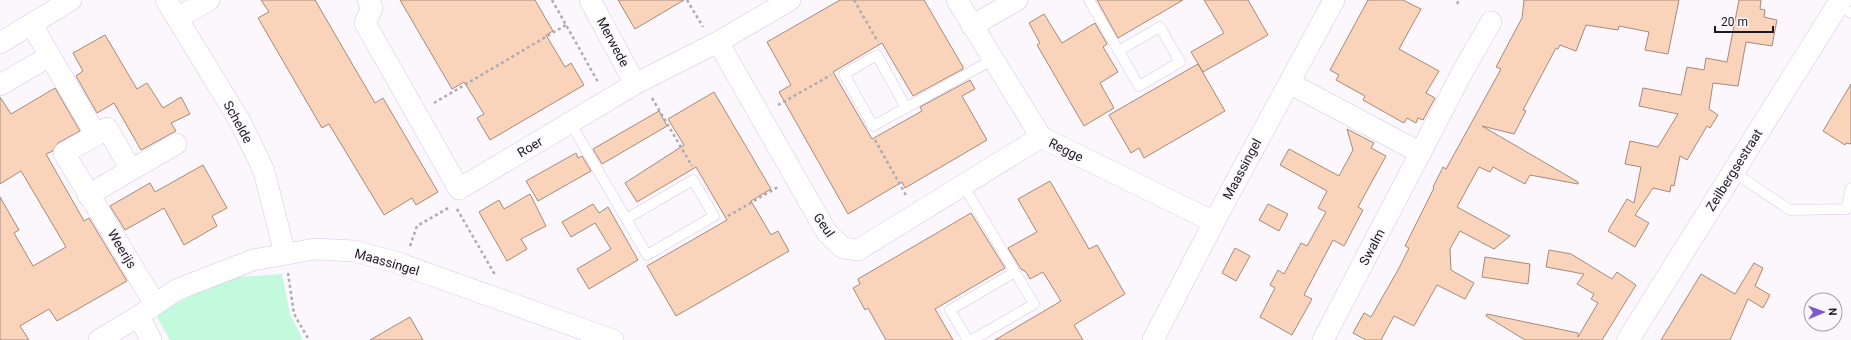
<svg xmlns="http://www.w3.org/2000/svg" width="1851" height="340" font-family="Roboto,sans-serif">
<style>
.green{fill:#c3fade}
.building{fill:#fad3bb;stroke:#a78a78}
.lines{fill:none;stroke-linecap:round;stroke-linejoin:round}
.lane-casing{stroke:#d8c7e4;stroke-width:11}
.street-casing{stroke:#d8c7e4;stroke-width:22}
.secondary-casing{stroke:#d8c7e4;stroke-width:23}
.path{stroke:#afabb2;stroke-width:2.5;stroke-dasharray:3 3;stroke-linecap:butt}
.lane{stroke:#fff;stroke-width:10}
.street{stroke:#fff;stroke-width:21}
.secondary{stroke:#fff;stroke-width:22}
.labels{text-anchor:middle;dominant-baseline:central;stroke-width:3;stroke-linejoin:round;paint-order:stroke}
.street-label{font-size:13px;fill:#1e1923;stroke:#fbf7fd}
</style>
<rect width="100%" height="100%" fill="#fbf7fd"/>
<!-- green -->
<path class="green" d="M 282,274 L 290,314 L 303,340 L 170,340 L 158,319 L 158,313 L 204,289 L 238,277 Z"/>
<!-- building -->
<path class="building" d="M 261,0 L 315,0 L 375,103 L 383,98 L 438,192 L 416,205 L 412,198 L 384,215 L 329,124 L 322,128 L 258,18 L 269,12 Z
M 400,0 L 535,0 L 553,31 L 546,35 L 565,67 L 571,63 L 584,85 L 490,140 L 477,118 L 484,114 L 464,82 L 452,89 Z
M 618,0 L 684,0 L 635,29 Z
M 840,0 L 924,0 L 963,67 L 963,69 L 913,96 L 882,43 L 833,72 L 872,139 L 922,111 L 920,107 L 970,80 L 975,89 L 962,96 L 987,140 L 905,188 L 902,182 L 848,214 L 779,92 L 791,85 L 767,42 Z
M 1097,0 L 1183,0 L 1118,38 Z
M 1204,0 L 1248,0 L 1268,35 L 1203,72 L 1191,52 L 1224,33 Z
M 1368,0 L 1403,0 L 1421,9 L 1399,49 L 1439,71 L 1426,93 L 1435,98 L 1423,120 L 1418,118 L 1416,123 L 1407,118 L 1404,123 L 1395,118 L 1363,100 L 1365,96 L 1336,80 L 1339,75 L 1330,70 Z
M 1524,0 L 1679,0 L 1668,54 L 1645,50 L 1649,32 L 1619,26 L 1618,30 L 1586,25 L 1576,51 L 1560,45 L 1558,49 L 1556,48 L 1523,110 L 1526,111 L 1514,134 L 1482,126 L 1578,182 L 1578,184 L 1530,175 L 1525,184 L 1493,167 L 1490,172 L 1479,167 L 1457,207 L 1510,236 L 1494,249 L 1460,231 L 1450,249 L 1451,270 L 1474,283 L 1465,299 L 1437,285 L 1414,326 L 1394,316 L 1381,340 L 1366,340 L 1353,333 L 1364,313 L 1371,317 L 1398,270 L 1409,248 L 1405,246 L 1434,188 L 1433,187 L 1443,167 L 1446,169 L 1501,69 L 1496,67 L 1522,18 Z
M 1739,0 L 1761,0 L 1760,9 L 1765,10 L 1764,17 L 1777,20 L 1772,46 L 1746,42 L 1738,86 L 1713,83 L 1709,109 L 1718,115 L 1710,128 L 1707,126 L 1687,160 L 1680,156 L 1674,186 L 1671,185 L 1670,192 L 1653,188 L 1635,215 L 1649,223 L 1635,247 L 1608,231 L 1627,199 L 1634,203 L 1641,167 L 1625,164 L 1630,141 L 1658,147 L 1678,114 L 1639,106 L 1643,88 L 1681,95 L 1687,67 L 1704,70 L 1706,58 L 1727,62 Z
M 1044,14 L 1062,43 L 1095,23 L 1107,44 L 1103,47 L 1118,72 L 1100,83 L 1114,108 L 1084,126 L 1037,45 L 1040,43 L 1029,23 Z
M 105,35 L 137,89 L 147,83 L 163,108 L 181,97 L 190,114 L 171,123 L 176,131 L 141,150 L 114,103 L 97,113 L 76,76 L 83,71 L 73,53 Z
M 1198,64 L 1225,111 L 1144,158 L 1139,148 L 1131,153 L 1109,115 Z
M 1851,84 L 1851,144 L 1846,143 L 1845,145 L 1823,131 Z
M 55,88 L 80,131 L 58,143 L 53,151 L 46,154 L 84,221 L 89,218 L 127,281 L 57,321 L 49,309 L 20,326 L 29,340 L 0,340 L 0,197 L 19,230 L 14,233 L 33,266 L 66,247 L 21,171 L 0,184 L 0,97 L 11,114 Z
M 714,92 L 771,189 L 751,201 L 771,235 L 778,231 L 789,251 L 676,316 L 647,266 L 727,220 L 696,167 L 637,202 L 625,183 L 684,145 L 668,119 Z
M 659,111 L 667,126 L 602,164 L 593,149 Z
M 1347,129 L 1374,143 L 1371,148 L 1386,156 L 1358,207 L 1363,210 L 1344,246 L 1333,240 L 1304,295 L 1312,299 L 1292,335 L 1260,317 L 1275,288 L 1270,285 L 1278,270 L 1284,274 L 1301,243 L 1307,246 L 1326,212 L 1318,208 L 1327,191 L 1280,165 L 1289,149 L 1339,176 L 1353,150 Z
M 576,153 L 578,158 L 582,156 L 591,171 L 538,201 L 526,181 Z
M 203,165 L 227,208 L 212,216 L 217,226 L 184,245 L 164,208 L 125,230 L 110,206 L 150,183 L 155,192 Z
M 1050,181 L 1089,249 L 1097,245 L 1125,294 L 1074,325 L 1083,340 L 995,340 L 1061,301 L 1043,272 L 1030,279 L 1026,272 L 1021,269 L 1008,248 L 1037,232 L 1018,199 Z
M 530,194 L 546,226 L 521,239 L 527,249 L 507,261 L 479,212 L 499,200 L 504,209 Z
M 593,204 L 599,213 L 608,207 L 638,260 L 589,289 L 577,269 L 611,249 L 595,223 L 571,237 L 562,222 Z
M 1268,204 L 1288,214 L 1279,231 L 1259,220 Z
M 971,213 L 1005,268 L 935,309 L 953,340 L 886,340 L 868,308 L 865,310 L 853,288 L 860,284 L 858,279 Z
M 1235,248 L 1250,256 L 1236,281 L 1222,273 Z
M 1549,250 L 1571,254 L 1612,279 L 1617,272 L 1636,285 L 1602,340 L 1525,340 L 1486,316 L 1487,314 L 1578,333 L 1578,337 L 1598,303 L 1591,299 L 1594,294 L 1577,284 L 1584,274 L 1546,267 Z
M 1485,257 L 1530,264 L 1528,284 L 1482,277 Z
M 1754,263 L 1763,268 L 1755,286 L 1770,295 L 1763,308 L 1748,299 L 1730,340 L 1661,340 L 1701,274 L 1735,294 Z
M 410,317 L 423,340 L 370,340 Z"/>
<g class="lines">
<!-- lane casing -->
<g class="lane-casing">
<path id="lane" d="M 1089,0 L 1139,86 L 1180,62 L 1160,27 L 1118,51
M 1838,5 L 1851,13
M 906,108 L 877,55 L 844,74 L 873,126 L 992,60
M 570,122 L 647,255 L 714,216 L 693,180 L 626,219
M 1733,172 L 1790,210 L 1846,209 L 1851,188
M 963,185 L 1015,272
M 968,340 L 950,310 L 1015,272 L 1034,304 L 972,340"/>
</g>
<!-- street casing -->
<g class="street-casing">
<path id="street" d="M 166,0 L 241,123 L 264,171 L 285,254
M 368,0 L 372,8 L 365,23 L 459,189 L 635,84 L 718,42 L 790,0
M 590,0 L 635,84
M 957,0 L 1041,137 L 1214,222
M 177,18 L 209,0
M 32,25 L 96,135 L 107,128 L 131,170
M 972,26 L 1017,0
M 718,42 L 827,233 L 843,248 L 858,250 L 1041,137
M 0,43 L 71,0
M 1289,83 L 1421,153
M 0,85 L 50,56
M 96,135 L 64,153 L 155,304
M 88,195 L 176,144
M 139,316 L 151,340
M 99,340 L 139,316 L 176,290 L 253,260 L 315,249 L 354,251 L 395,262 L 613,340
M 1153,340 L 1214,222 L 1334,0
M 1323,340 L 1463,71 L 1491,22"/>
</g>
<!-- secondary casing -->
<g class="secondary-casing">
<path id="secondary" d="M 1628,340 L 1841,0"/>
</g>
<!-- path -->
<path class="path" d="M 552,0 L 598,82
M 687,0 L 703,27
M 854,0 L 878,42
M 1457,4 L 1459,0
M 652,98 L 692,166
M 434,103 L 566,25
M 778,105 L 831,75
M 875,140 L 907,197
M 457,209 L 494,273 L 493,276
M 728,216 L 778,187
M 410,246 L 417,226 L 450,207
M 288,273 L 294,314 L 309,340"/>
<!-- lane -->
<use href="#lane" class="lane"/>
<!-- street -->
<use href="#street" class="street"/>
<!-- secondary -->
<use href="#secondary" class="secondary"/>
</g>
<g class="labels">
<!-- street labels -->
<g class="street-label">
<text transform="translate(613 42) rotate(62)">Merwede</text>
<text transform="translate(238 122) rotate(61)">Schelde</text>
<text transform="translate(530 147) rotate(-31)">Roer</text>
<text transform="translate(1066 150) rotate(26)">Regge</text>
<text transform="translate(1242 169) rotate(-62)">Maassingel</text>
<text transform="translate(1734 170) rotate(-58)">Zeilbergsestraat</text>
<text transform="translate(824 225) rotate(55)">Geul</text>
<text transform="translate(1372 247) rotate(-62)">Swalm</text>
<text transform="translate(122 249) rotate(59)">Weerijs</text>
<text transform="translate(387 262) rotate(16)">Maassingel</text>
</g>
</g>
<!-- north arrow -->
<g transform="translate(1823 312) rotate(88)"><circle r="19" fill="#fbf7fd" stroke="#a39ea6"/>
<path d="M0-3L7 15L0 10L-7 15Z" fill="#7f57d0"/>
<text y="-6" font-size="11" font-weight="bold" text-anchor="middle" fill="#1e1923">N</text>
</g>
<!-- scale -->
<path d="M1715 26v6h58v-6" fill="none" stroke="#1e1923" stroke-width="2"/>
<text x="1721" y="26" font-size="12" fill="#1e1923" stroke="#fbf7fd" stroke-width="3" paint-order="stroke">20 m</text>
</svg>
